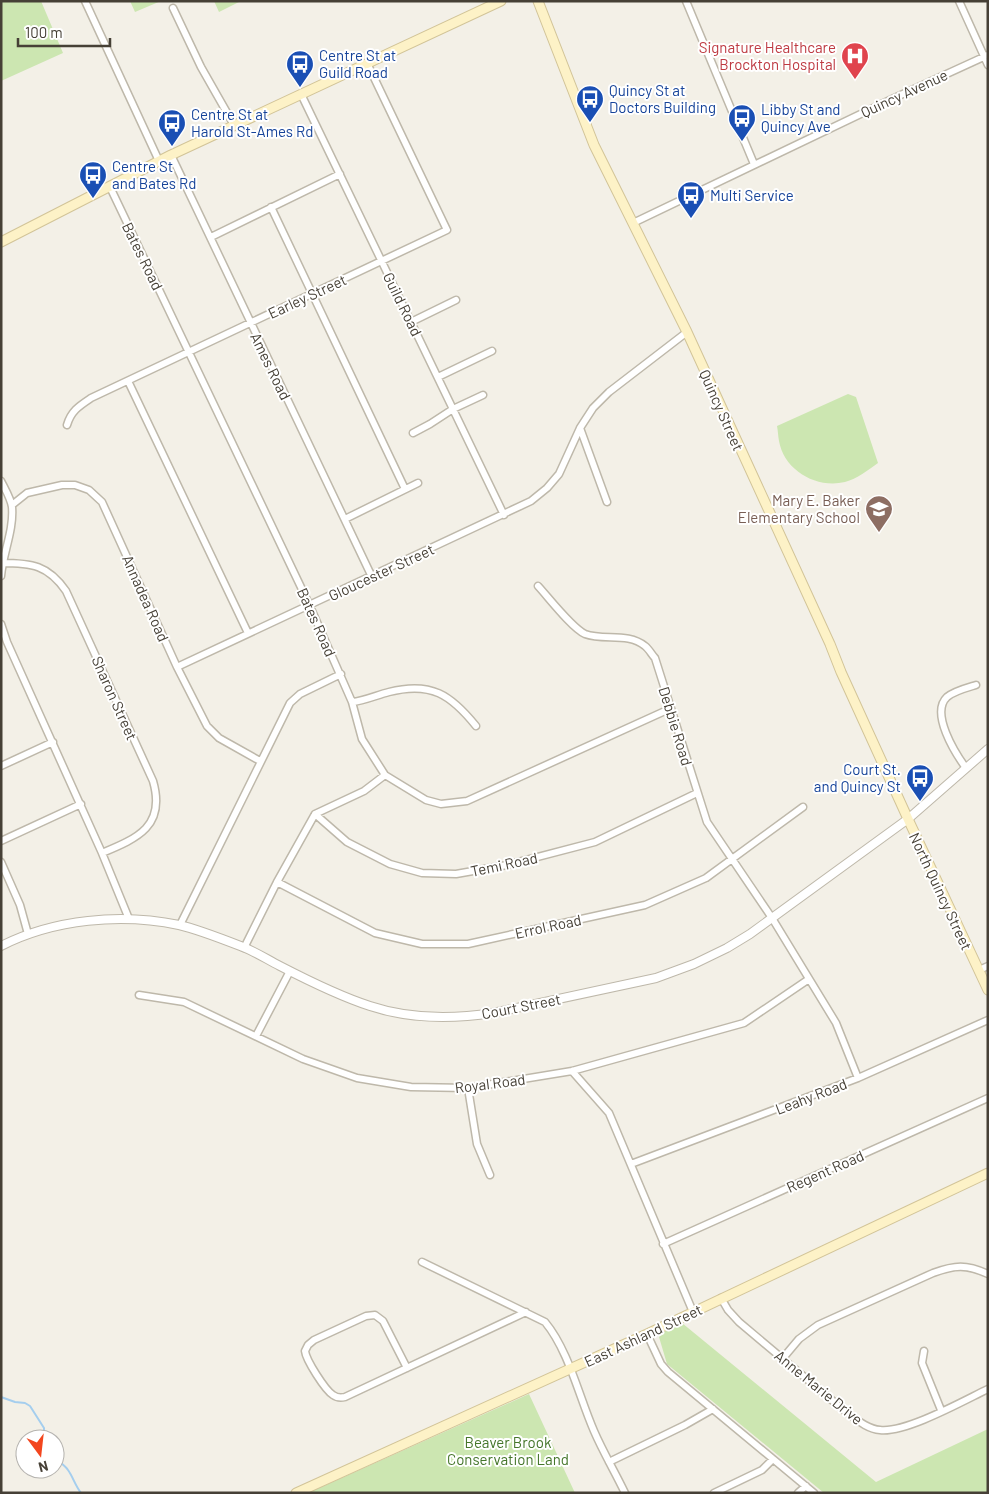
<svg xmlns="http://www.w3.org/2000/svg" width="989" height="1494" font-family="Barlow,sans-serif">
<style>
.green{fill:#cce6b1}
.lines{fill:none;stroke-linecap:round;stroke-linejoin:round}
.stream{stroke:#a5ceee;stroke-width:2}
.minor-casing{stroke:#beb8aa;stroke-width:9}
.tertiary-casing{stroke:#beb8aa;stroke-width:10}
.secondary-casing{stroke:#d2c498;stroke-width:11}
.minor{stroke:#fff;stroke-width:6}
.tertiary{stroke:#fff;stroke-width:8}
.secondary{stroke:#fdf2c7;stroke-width:9}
.labels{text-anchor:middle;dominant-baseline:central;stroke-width:4;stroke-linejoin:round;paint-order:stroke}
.health-label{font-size:15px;fill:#be3a42;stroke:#fff;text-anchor:end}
.transit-label{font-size:15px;fill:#164399;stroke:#fff;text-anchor:start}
.street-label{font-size:15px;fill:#464036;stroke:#fff}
.education-label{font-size:15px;fill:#785e54;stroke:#fff;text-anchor:end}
.park-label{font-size:15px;fill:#45762b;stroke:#fff}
</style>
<rect width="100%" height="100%" fill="#f3f0e7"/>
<!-- green -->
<path class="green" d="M 1,1 L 41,1 L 63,53 L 1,81 Z
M 130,1 L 161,1 L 135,12 Z
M 214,1 L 241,1 L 219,12 Z
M 848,394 L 856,397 L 878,463 C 868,470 857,479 845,482 C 816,489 784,470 779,441 C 778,436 778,431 777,426 Z
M 682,1323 L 876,1482 L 988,1429 L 988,1493 L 824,1493 L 667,1364 L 659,1337 L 663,1332 Z
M 529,1394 L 575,1493 L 296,1493 L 314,1485 L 317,1489 Z"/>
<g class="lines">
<!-- stream -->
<path class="stream" d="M 1,1397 L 15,1402 L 25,1403 L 30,1406 L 44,1428 L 44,1439
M 55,1458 C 59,1462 65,1465 68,1470 C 73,1477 75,1485 81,1493"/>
<!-- minor casing -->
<g class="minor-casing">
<path id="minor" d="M 85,1 L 159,161
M 686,1 L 754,164
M 959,1 L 988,65
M 173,8 L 201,67 L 234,125
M 301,94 L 504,515
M 171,155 L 372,577
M 110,187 L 309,604 L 352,702 L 362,739 L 385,775 L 426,800 L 441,804 L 467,801 L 665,711 L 671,710
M 271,207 L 405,489
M 633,223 L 892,99 L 988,55
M 211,237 L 340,174
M 411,322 L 456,300
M 438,377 L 492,351
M 128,381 L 248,633
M 67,425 C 71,411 79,406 91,398 L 447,230 L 367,63
M 580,428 L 607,502
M 413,433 L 430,424 L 453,409 L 483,395
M 1,481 C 5,489 11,499 12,507 C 14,530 3,553 1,576
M 12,505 L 27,493 L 62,485 L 75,485 L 89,490 L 102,502 L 177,667 L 207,726 L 219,738 L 260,761
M 345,519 L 418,483
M 1,563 C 32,563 48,565 66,591 L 153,781 C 166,826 138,838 102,853
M 538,586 C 549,598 572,628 585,634 C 604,641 628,632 645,646 C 649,649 652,655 655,658 L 707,822 L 772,918 L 836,1023 L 858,1078
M 1,624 L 7,642 L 102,853 L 129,919
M 177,667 L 531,501 L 547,488 L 559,474 L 580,428 L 593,408 L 609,392 L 687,332
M 352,702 C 364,701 377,695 389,692 C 431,681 451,695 476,726
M 1,766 L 53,742
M 966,768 C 955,753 930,713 947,697 C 954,691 966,688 976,685
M 315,814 L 347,842 L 390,864 L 422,873 L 456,874 L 507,865 L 595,842 L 697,793
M 1,841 L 81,804
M 1,862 L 20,905 L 28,934
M 277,882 L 375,933 L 422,944 L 468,944 L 645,905 L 706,878 L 803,807
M 180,925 L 290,703 L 300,694 L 341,674
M 244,948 L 277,882 L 315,814 L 364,791 L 385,775
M 979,970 L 988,966
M 139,995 L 184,1002 L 303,1059 L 357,1078 L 411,1087 L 468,1088 L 572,1071 L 744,1023 L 809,979
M 256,1036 L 290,971
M 572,1071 L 609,1113 L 693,1312
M 468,1088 L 477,1144 L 490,1175
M 631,1164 L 858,1078 L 988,1020
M 663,1244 L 988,1098
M 422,1262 L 545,1322 C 569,1351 579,1397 594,1431 C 603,1452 615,1472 625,1493
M 721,1298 L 728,1310 L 739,1322 L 846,1412 C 856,1419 867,1429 880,1430 C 906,1433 963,1401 988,1389
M 647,1334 L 661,1364 L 668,1372 L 814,1493
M 924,1351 L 922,1363 L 941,1410
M 783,1358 L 799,1339 L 818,1325 L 933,1273 C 955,1265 966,1264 988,1274
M 407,1368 L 383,1321 L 375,1315 L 366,1316 L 314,1340 L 308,1345 L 305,1351 C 306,1360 325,1390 333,1395 C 337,1398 341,1398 345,1397 L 526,1312
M 609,1462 L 685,1425 L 713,1409
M 714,1493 L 762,1470 L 773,1459
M 798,1493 L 806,1486"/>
</g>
<!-- tertiary casing -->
<g class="tertiary-casing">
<path id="tertiary" d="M 1,946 C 54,919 121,913 179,925 C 197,929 225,940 243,947 C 256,952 268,960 280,966 C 309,981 339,996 370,1006 C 409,1019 453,1019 493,1013 L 656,978 L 694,964 L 727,948 L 750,934 L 908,819 L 988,749"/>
</g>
<!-- secondary casing -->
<g class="secondary-casing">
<path id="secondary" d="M 538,1 L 594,145 L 687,332 L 830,644 L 841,672 L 908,819 L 988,990
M 1,242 L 171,155 L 501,1
M 296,1493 L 647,1334 L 988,1173"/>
</g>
<!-- minor -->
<use href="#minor" class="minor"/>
<!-- tertiary -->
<use href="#tertiary" class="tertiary"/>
<!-- secondary -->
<use href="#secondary" class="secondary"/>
</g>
<!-- icons -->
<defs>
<g id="hospital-pin" transform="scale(1.4375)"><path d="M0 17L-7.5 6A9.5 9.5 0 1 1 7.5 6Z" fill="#e0444e" stroke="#fff"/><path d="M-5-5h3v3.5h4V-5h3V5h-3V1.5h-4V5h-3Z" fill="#fff"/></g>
<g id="bus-pin" transform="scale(1.4375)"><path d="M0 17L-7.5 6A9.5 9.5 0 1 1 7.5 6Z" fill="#1a4fb4" stroke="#fff"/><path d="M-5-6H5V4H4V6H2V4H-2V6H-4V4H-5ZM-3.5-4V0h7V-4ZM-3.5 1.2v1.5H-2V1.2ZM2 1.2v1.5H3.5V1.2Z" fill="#fff"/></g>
<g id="school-pin" transform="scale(1.4375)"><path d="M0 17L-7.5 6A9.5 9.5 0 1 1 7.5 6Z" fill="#8d6e63" stroke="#fff"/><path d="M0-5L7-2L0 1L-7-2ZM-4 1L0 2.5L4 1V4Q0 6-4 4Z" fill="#fff"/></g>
</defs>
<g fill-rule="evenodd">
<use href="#hospital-pin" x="855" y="56"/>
<use href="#bus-pin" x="300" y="64"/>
<use href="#bus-pin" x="590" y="99"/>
<use href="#bus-pin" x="742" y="118"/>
<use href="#bus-pin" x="172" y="123"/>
<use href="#bus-pin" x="93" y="175"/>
<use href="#bus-pin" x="691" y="195"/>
<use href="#school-pin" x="879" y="509"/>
<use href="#bus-pin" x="920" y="778"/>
</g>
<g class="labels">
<!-- health labels -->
<g class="health-label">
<text x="836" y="47">Signature Healthcare<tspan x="836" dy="17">Brockton Hospital</tspan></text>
</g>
<!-- transit labels -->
<g class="transit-label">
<text x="319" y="55">Centre St at<tspan x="319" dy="17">Guild Road</tspan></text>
<text x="609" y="90">Quincy St at<tspan x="609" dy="17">Doctors Building</tspan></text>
<text x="761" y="109">Libby St and<tspan x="761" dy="17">Quincy Ave</tspan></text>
<text x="191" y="114">Centre St at<tspan x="191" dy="17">Harold St-Ames Rd</tspan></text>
<text x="112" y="166">Centre St<tspan x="112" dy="17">and Bates Rd</tspan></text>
<text x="710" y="195">Multi Service</text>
<text x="901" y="769" text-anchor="end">Court St.<tspan x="901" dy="17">and Quincy St</tspan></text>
</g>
<!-- street labels -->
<g class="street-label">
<text transform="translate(904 93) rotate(-25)">Quincy Avenue</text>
<text transform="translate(143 256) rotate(64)">Bates Road</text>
<text transform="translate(307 296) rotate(-25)">Earley Street</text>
<text transform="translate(403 304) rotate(64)">Guild Road</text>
<text transform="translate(271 366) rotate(64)">Ames Road</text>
<text transform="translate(722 410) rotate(66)">Quincy Street</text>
<text transform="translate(381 572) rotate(-25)">Gloucester Street</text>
<text transform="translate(146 598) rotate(66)">Annadea Road</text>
<text transform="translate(317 622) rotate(66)">Bates Road</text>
<text transform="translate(115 698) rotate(66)">Sharon Street</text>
<text transform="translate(676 726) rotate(73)">Debbie Road</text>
<text transform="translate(504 864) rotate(-12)">Temi Road</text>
<text transform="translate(941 891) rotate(65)">North Quincy Street</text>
<text transform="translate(548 926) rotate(-12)">Errol Road</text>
<text transform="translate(521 1006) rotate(-11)">Court Street</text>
<text transform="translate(490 1083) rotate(-7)">Royal Road</text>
<text transform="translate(811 1096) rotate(-21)">Leahy Road</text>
<text transform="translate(825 1171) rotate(-24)">Regent Road</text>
<text transform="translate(643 1335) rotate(-25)">East Ashland Street</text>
<text transform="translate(819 1387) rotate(39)">Anne Marie Drive</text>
</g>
<!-- education labels -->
<g class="education-label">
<text x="860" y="500">Mary E. Baker<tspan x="860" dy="17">Elementary School</tspan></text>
</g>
<!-- park labels -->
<g class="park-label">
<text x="508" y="1442">Beaver Brook<tspan x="508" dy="17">Conservation Land</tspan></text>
</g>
</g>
<!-- border -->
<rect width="989" height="1494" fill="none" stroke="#464036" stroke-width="5"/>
<!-- north arrow -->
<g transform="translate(40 1454) rotate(165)"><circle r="24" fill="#ffffff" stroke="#b5b3af"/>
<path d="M0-4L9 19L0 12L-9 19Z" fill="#f3461e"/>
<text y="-8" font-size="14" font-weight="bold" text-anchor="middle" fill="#464036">N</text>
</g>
<!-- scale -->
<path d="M18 38v8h92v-8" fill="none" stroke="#464036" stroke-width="2.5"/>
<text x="25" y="38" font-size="15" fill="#464036" stroke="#ffffff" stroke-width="4" paint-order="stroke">100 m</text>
</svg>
